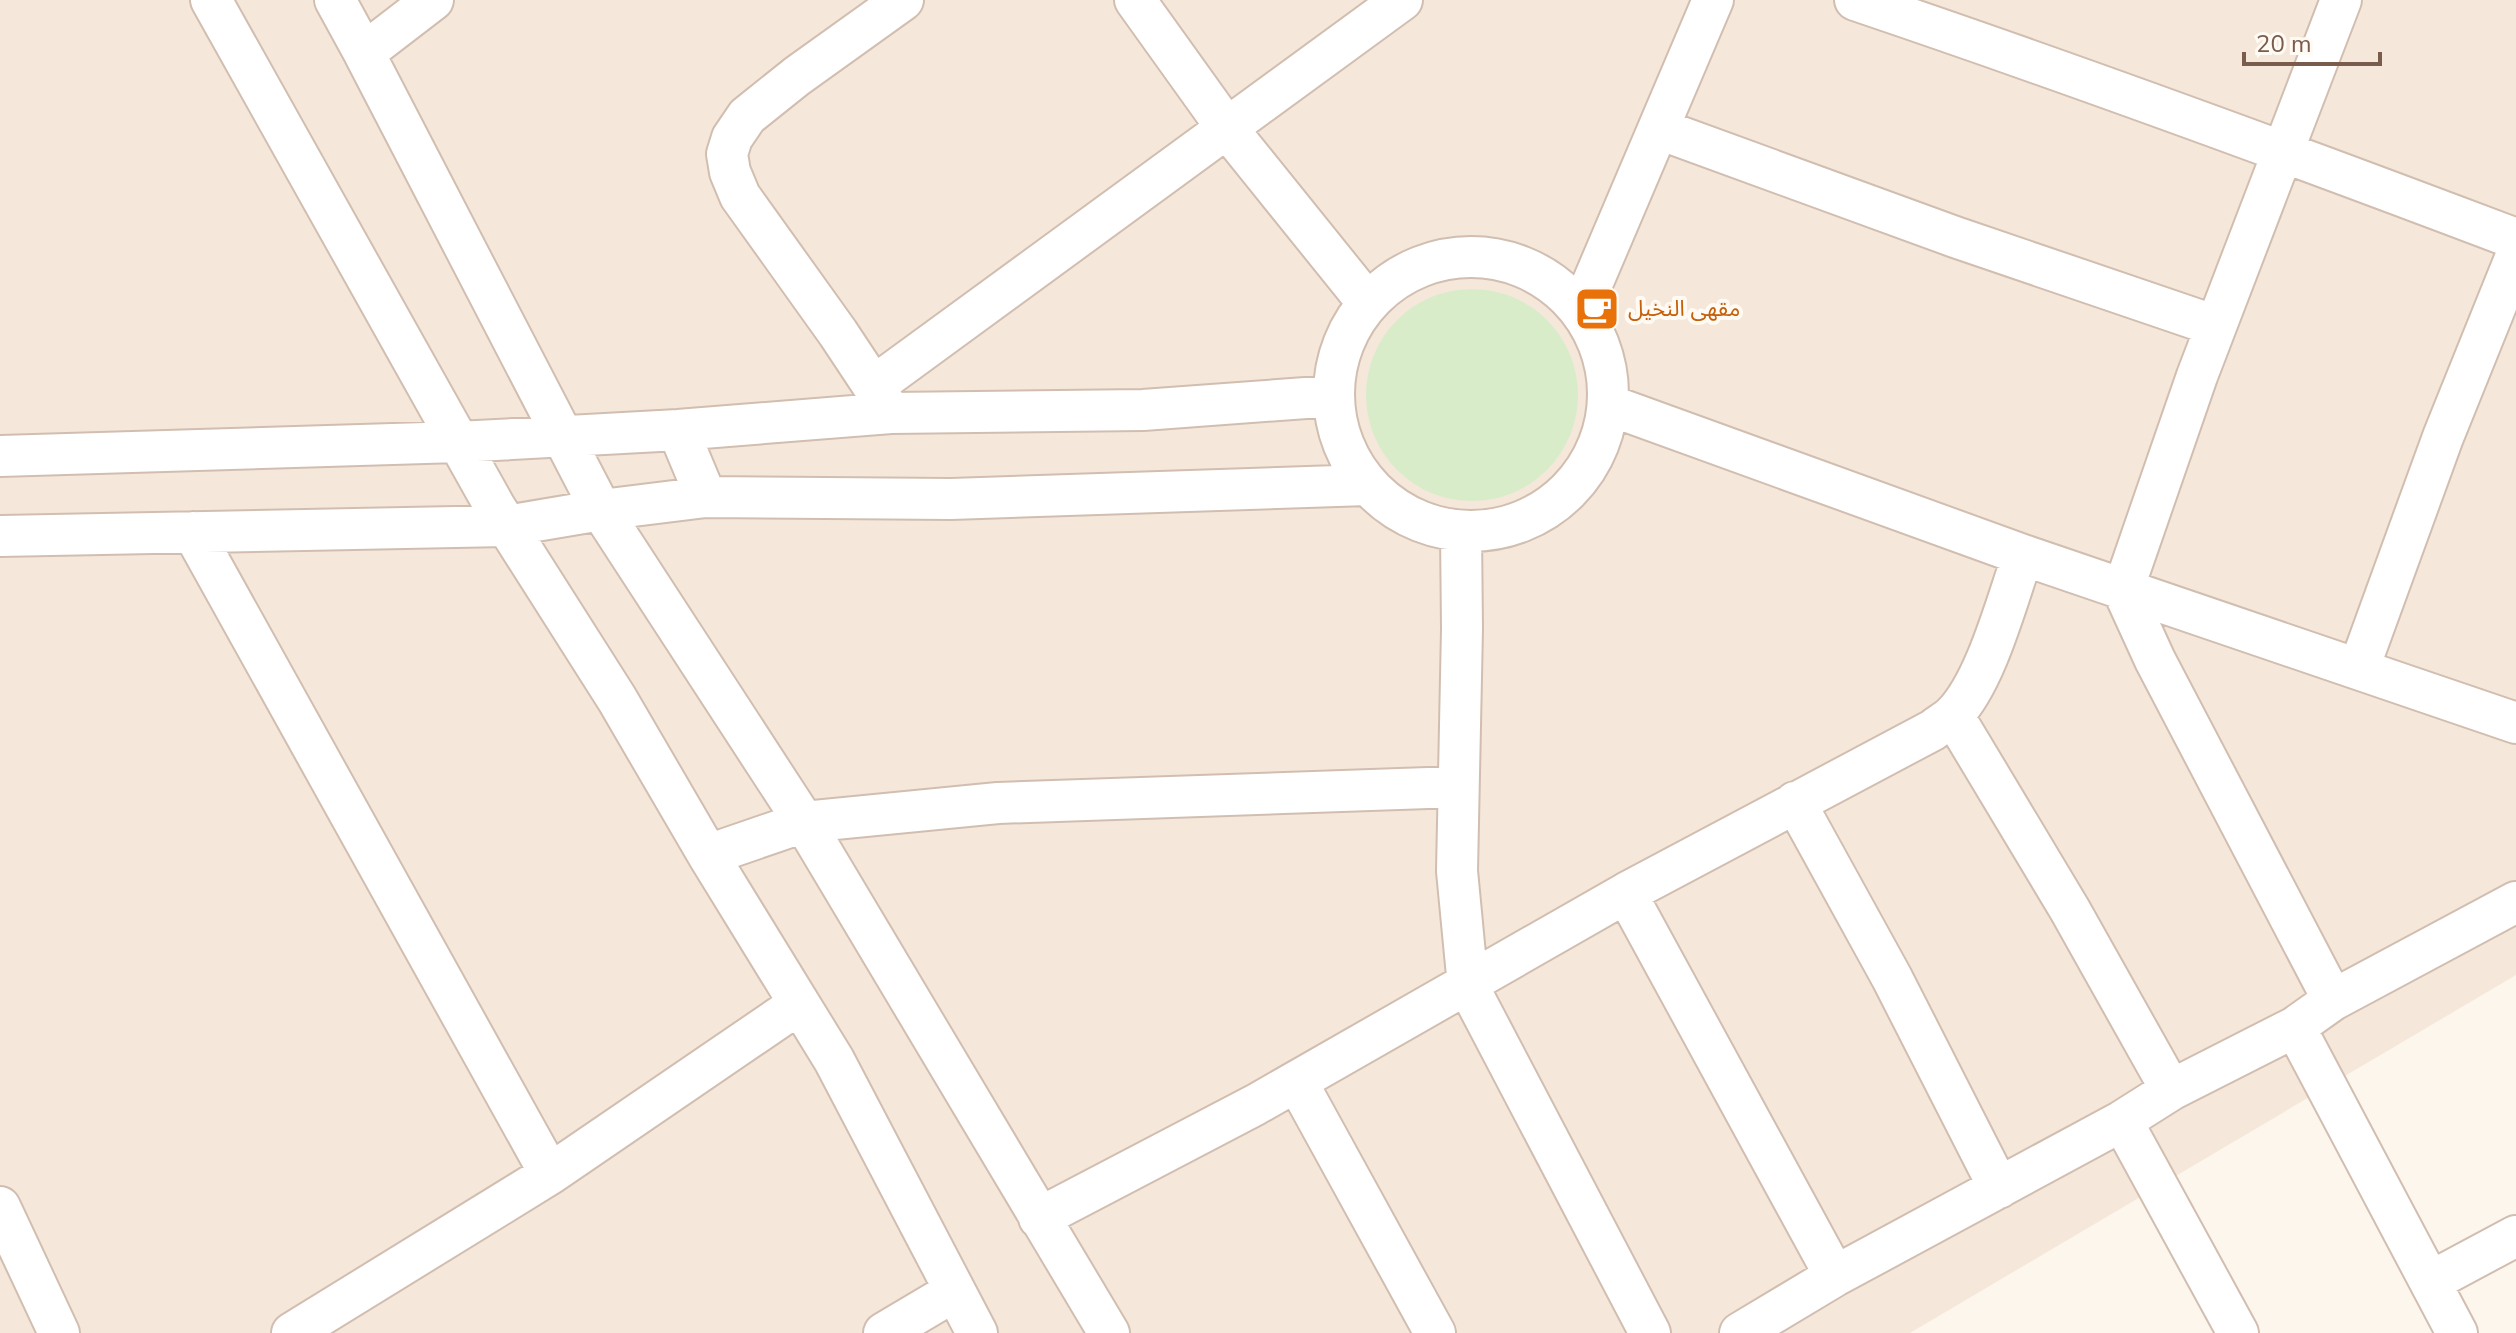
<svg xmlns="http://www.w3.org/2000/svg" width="2516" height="1333" font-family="'Nunito Sans','Noto Sans Arabic',sans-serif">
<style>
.residential{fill:#f5e8da}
.green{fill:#d8ecc9}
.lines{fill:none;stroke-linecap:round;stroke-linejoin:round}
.street-casing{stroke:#d1beb0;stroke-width:44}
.street{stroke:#fff;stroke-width:40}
.labels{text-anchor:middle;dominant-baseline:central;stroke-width:8;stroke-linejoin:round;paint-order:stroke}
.food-label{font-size:22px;fill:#c56008;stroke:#fffaf3;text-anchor:start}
</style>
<rect width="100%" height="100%" fill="#fdf6ec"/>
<!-- residential -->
<path class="residential" d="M 0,0 L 2516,0 L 2516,975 L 1910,1333 L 0,1333 Z"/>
<!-- green -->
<path class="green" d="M1366 395a106 106 0 1 1 212 0a106 106 0 1 1-212 0Z"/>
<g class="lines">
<!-- street casing -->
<g class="street-casing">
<path id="street" d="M 211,0 L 495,507 L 617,699 L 708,855 L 834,1060 L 977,1333
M 335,0 L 364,53 L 601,510 L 804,822 L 1109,1333
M 1135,0 L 1226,127 L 1367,302
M 1855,0 C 2077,75 2297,156 2516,239
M 364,53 L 433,0
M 1659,129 L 1955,237 L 2216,326
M1334 394a137 137 0 1 1 274 0a137 137 0 1 1-274 0Z
M 1581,310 L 1713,0
M 874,386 L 1402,0
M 1609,405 L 2023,555 L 2516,723
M 887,407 L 838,333 L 740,196 L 730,172 L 727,154 L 732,138 L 747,116 L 797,76 L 903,0
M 678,430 L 706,497
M 0,456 L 458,442 L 678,430 L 891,413 L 1143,410 L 1333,396
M 193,532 L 550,1174
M 1461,532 L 1462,629 L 1457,871 L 1468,986 L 1650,1333
M 0,536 L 506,526 L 601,510 L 706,497 L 951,499 L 1367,485
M 2359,668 L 2443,437 L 2516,256
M 1953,715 L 2070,910 L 2171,1090
M 1795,802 L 1892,978 L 1999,1188
M 708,855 L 804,822 L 998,803 L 1457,787
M 1626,893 L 1835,1276
M 2333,1000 L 2155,660 L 2123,590 L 2197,376 L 2341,0
M 2295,1027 L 2457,1333
M 1297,1082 L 1435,1333
M 2122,1121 L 2238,1333
M 0,1207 L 59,1333
M 1039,1218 L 1255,1105 L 1626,893 L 1933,730 C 1939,725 1947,721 1953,715 C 1986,682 2007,600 2023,555
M 2430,1282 L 2516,1236
M 292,1333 L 550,1174 L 799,1004
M 884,1333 L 953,1292
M 1740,1333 L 1835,1276 L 2122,1121 L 2171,1090 L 2295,1027 L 2333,1000 L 2516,902"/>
</g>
<!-- street -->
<use href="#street" class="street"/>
</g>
<!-- icons -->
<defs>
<g id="cafe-square" transform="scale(2.3)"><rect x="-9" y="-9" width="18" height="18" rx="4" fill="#e8710a" stroke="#fffaf3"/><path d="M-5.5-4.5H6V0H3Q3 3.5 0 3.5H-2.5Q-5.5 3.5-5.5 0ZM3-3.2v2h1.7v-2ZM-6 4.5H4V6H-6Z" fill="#fff"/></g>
</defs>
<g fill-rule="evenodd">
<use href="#cafe-square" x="1597" y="309"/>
</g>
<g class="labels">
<!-- food labels -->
<g class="food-label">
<text x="1628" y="309">مقهى النخيل</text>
</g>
</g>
<!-- scale -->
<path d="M2244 52v12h136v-12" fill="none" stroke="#7a5c4d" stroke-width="4"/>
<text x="2256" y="52" font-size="24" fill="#7a5c4d" stroke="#fffaf3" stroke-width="6" paint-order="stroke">20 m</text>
</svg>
